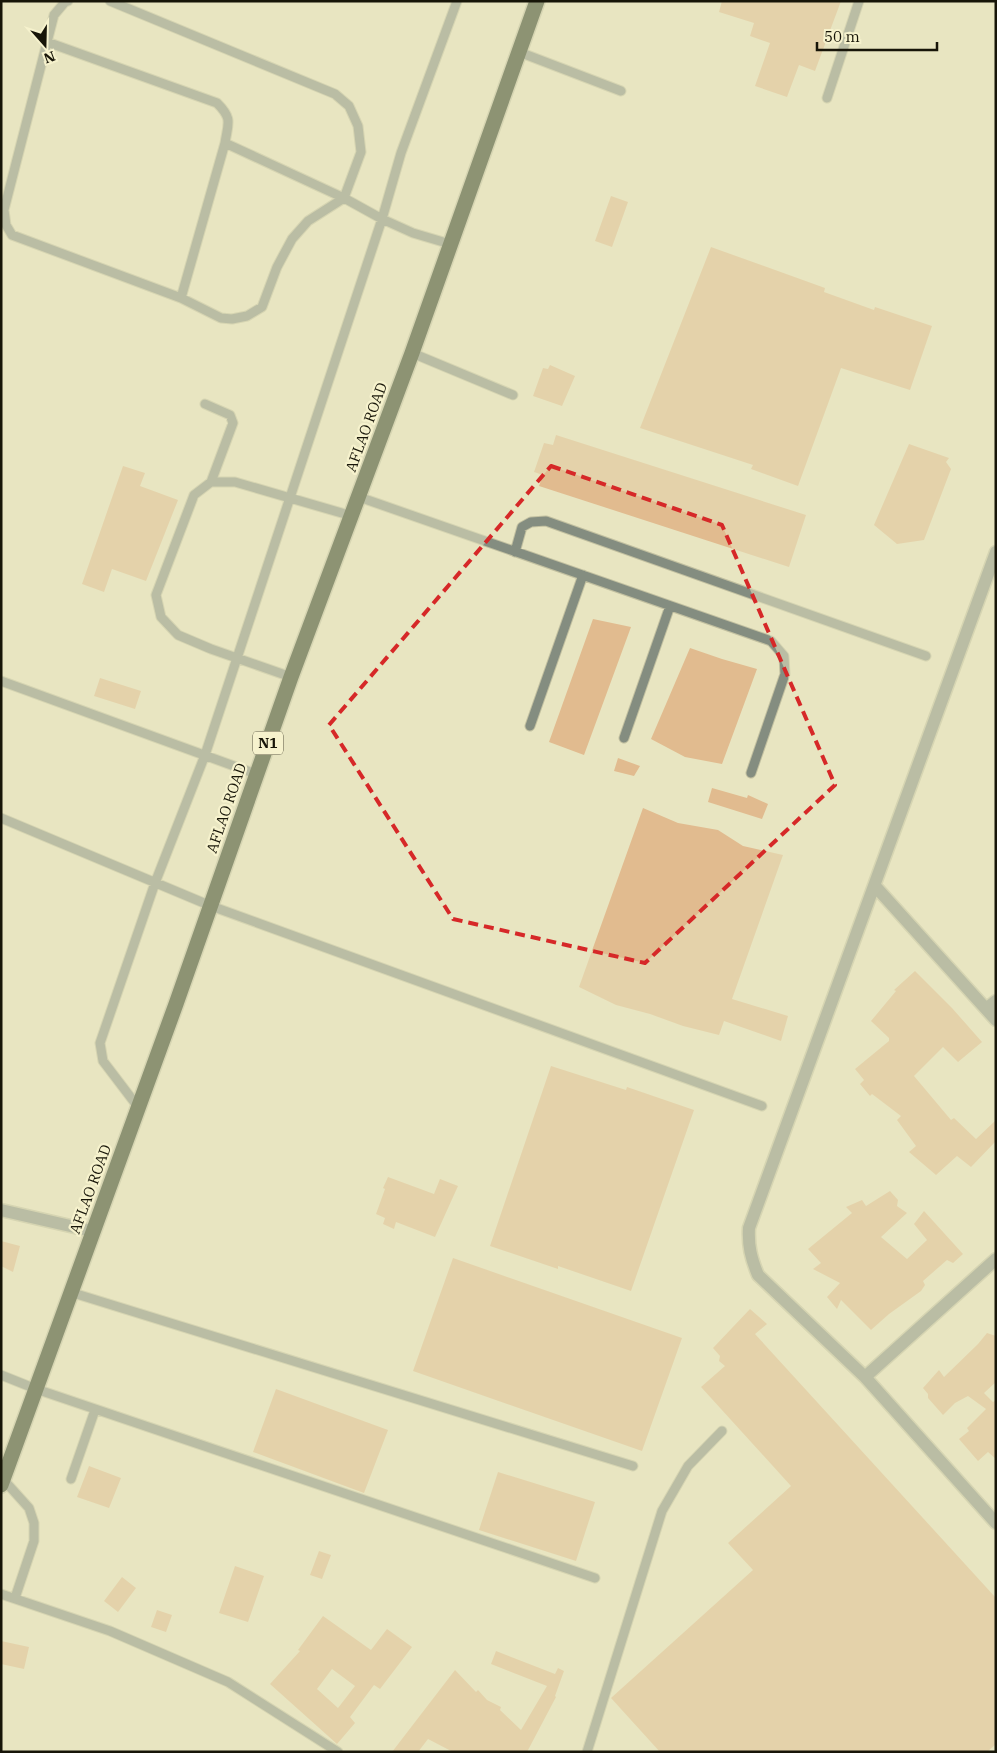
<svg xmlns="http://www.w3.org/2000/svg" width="997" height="1753" font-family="'IBM Plex Serif',serif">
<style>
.building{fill:#e1bb8f;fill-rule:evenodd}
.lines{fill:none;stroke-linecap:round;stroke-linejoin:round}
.lane-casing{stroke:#c2c0a0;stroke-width:11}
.street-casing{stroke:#c2c0a0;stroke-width:15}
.highway-casing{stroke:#c2c0a0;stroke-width:18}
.lane{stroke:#848d80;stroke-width:9}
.street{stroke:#848d80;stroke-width:12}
.highway{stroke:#1f2f16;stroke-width:15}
.marked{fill:none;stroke:#d62828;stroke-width:4;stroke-dasharray:10 6;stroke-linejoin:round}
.labels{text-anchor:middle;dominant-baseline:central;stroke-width:4.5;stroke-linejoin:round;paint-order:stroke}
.shield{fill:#f6f2cd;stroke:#5a5743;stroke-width:1}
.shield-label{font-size:14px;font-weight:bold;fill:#171508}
.street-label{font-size:15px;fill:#171508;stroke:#f6f2cd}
</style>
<rect width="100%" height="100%" fill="#e8e5c1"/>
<!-- building -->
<path class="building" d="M 722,1 L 841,1 L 815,71 L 799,65 L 787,97 L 755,86 L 770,43 L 750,36 L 754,23 L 719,12 Z
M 611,196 L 628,202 L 612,247 L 595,241 Z
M 711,247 L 825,288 L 824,292 L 874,310 L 875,307 L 932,326 L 910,390 L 841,368 L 798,486 L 751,469 L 753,465 L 640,428 Z
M 550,365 L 575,376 L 562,406 L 533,396 L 543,368 L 548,369 Z
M 556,435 L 806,515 L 789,567 L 539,486 L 543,475 L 534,472 L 544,443 L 553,445 Z
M 909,444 L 949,458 L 946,462 L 951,469 L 924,540 L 897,544 L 874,525 Z
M 123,466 L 145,473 L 140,486 L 178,500 L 146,581 L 112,569 L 104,592 L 82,584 Z
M 593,619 L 631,627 L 584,755 L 549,742 Z
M 690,648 L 722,659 L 757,669 L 722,764 L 685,757 L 651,739 Z
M 100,678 L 141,691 L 135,709 L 94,696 Z
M 618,758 L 640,766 L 634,776 L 614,771 Z
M 712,788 L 747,798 L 748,795 L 768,804 L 762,819 L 708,802 Z
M 643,808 L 678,823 L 718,830 L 743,846 L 783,855 L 732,999 L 788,1016 L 781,1041 L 724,1021 L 719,1035 L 683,1026 L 650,1014 L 616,1005 L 579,987 Z
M 915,971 L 952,1008 L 982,1042 L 958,1062 L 943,1047 L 914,1076 L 951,1120 L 954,1118 L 976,1139 L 996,1120 L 996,1141 L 971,1167 L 957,1156 L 936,1175 L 909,1152 L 916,1146 L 897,1120 L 901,1116 L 872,1094 L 870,1096 L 860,1084 L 864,1080 L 855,1069 L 889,1041 L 889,1038 L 871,1021 L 896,991 L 894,990 Z
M 551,1066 L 626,1090 L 627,1087 L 694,1110 L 631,1291 L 558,1266 L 558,1269 L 490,1246 Z
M 388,1177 L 434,1194 L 440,1179 L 458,1186 L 435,1237 L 396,1222 L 394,1229 L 383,1224 L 385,1218 L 376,1214 L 385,1189 L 383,1188 Z
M 890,1191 L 898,1200 L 897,1206 L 907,1213 L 881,1237 L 907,1259 L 927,1240 L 914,1224 L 924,1211 L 963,1254 L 953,1263 L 947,1260 L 923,1281 L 925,1285 L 921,1291 L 889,1314 L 871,1330 L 841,1300 L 837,1309 L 827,1297 L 840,1283 L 813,1269 L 821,1263 L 808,1249 L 852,1213 L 846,1207 L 862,1200 L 866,1206 Z
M 1,1241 L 20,1246 L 13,1272 L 1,1266 Z
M 453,1258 L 682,1338 L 642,1451 L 413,1371 Z
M 750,1309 L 767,1324 L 755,1334 L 996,1598 L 996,1744 L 987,1752 L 660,1752 L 611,1698 L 753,1570 L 728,1543 L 791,1486 L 701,1387 L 725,1366 L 719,1361 L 720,1356 L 713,1348 Z
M 987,1333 L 996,1336 L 996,1382 L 984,1393 L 993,1402 L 996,1400 L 996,1459 L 988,1452 L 978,1461 L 959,1439 L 969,1431 L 967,1428 L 986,1409 L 968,1396 L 955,1403 L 943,1415 L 928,1398 L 928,1394 L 923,1388 L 939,1370 L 944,1377 L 978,1344 Z
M 276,1389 L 388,1430 L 364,1493 L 253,1452 Z
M 89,1466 L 121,1478 L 109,1508 L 77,1497 Z
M 498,1472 L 595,1502 L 576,1561 L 479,1530 Z
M 319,1551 L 331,1555 L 322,1579 L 310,1575 Z
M 235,1566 L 264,1576 L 248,1622 L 219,1613 Z
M 122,1577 L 136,1588 L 118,1612 L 104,1601 Z
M 157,1610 L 172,1615 L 166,1632 L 151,1627 Z
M 323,1616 L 371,1650 L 387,1629 L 412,1647 L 380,1689 L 374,1685 L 350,1717 L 355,1723 L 337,1744 L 270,1684 L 300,1651 L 298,1650 ZM 332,1669 L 355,1686 L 338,1708 L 317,1689 Z
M 1,1641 L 29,1647 L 24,1669 L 1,1664 Z
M 496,1651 L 555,1674 L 558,1668 L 564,1671 L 555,1696 L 556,1697 L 527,1752 L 453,1752 L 428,1739 L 418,1752 L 392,1752 L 455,1670 L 476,1692 L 478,1690 L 487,1700 L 501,1707 L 500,1710 L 521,1730 L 547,1686 L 491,1664 Z"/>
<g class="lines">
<!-- lane casing -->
<g class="lane-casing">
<path id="lane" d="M 68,1 L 65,2 L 54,15 L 4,210 L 6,225 L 12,235 L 181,298 L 221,318 L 232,319 L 247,316 L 262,307 L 277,267 L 292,239 L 308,221 L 344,198 L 361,152 L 358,126 L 349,106 L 335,94 L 110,1
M 47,42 L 217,103 C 233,119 228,123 225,143
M 519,52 L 621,91
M 827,98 L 859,1
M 181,298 L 225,143 L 344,198 L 382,219 L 413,233 L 450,244
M 412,353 L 513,395
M 205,404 L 230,415 L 233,423 L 211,482
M 359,497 L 771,641 L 784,656 L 785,674 L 751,773
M 515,552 L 522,527 L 531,522 L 546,521 L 926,656
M 291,677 L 211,649 L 178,635 L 161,617 L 156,595 L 194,495 L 211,482 L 235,482 L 352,516
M 1,681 L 256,774
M 530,726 L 583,575
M 624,738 L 670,606
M 1,818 L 211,906 L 762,1106
M 138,1107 L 103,1061 L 100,1043 L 155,883 L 205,755 L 382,219 L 401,153 L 457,1
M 70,1292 L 633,1466
M 1,1375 L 36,1389 L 595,1578
M 2,1478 L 29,1508 L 34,1523 L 34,1541 L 15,1598
M 71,1479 L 95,1410
M 1,1594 L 110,1631 L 228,1682 L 338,1752
M 587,1752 L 662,1511 L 688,1466 L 722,1431"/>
</g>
<!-- street casing -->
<g class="street-casing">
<path id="street" d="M 996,552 L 749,1228 C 748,1246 751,1258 758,1275 L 865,1377 L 996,1523
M 875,886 L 996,1020
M 986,1009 L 996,1001
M 1,1210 L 92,1231
M 865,1377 L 996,1259"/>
</g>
<!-- highway casing -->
<g class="highway-casing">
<path id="highway" d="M 1,1485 L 176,1004 L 291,677 L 412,353 L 537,1"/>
</g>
<!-- lane -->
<use href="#lane" class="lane"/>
<!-- street -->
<use href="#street" class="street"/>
<!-- highway -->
<use href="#highway" class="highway"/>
</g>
<!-- marked area -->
<path d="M0 0H997V1753H0ZM 551,466 L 722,525 L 835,785 L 645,963 L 453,919 L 329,725 Z" fill="#e8e5c1" fill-opacity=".55" fill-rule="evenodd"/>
<path class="marked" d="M 551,466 L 722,525 L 835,785 L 645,963 L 453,919 L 329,725 Z"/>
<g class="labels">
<!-- shield labels -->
<rect class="shield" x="253" y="731.5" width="30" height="23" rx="4"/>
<g class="shield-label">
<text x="268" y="743">N1</text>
</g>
<!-- street labels -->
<g class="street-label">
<text transform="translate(366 427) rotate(-70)">AFLAO ROAD</text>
<text transform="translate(226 808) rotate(-71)">AFLAO ROAD</text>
<text transform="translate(90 1189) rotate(-70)">AFLAO ROAD</text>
</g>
</g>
<!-- border -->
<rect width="997" height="1753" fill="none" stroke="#171508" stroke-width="5"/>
<!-- north arrow -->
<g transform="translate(45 45) rotate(160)" stroke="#f6f2cd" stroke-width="4" paint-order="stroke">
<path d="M0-4L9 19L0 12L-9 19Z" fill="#171508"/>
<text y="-8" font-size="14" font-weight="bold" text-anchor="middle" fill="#171508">N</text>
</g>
<!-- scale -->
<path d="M817 42v8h120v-8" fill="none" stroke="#171508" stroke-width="2.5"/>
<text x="824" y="42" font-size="15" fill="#171508" stroke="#f6f2cd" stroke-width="4" paint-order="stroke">50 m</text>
</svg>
